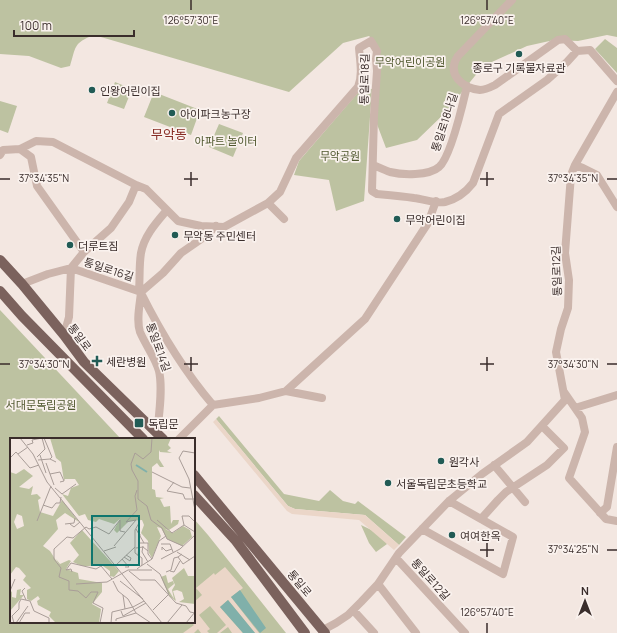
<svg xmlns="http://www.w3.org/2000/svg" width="617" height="633" font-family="Manrope,'Noto Sans KR',sans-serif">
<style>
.green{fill:#bdc2a1}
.plaza{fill:#ebd6c8}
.water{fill:#80b0aa}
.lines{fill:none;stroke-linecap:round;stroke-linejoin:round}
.minor{stroke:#ccb5ac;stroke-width:8}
.primary{stroke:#7b625d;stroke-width:10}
.ticks{fill:none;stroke:#3a2d2b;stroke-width:1.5}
.poi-dot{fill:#215b55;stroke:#faf2ee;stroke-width:1.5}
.labels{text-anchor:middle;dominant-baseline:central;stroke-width:3.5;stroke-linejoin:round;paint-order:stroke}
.park-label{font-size:11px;fill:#50582f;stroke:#faf2ee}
.poi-label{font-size:11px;fill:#3a2d2b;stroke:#faf2ee;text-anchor:start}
.street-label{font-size:11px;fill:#3a2d2b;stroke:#faf2ee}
.quarter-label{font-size:13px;fill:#882c25;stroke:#faf2ee}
.inset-river{fill:none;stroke:#80b0aa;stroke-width:2}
.inset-road{fill:none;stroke:#a99d98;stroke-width:1}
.view{fill:#0f766e;fill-opacity:0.15;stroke:#0f766e;stroke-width:2}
.inset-edge{fill:none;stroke:#3a2d2b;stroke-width:2}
.ticks-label{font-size:10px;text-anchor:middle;fill:#3a2d2b;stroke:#faf2ee;stroke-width:3.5;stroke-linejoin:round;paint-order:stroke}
</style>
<rect width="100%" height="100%" fill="#f3e7e1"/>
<!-- green -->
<path class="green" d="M 0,0 L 617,0 L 617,37 L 607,35 L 578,41 L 554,40 L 527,46 L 483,66 L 445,113 L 417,140 L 386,148 L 375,119 L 375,42 L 369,36 L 343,43 L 289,92 L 94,35 C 73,43 76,47 70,66 L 61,68 L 29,56 L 0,54 Z
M 605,39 L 617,48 L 617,73 L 595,49 Z
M 115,82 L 132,89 L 124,109 L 107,103 Z
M 362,88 L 372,89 L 364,201 L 336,211 L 329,180 L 294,175 L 299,161 Z
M 154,92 L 200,110 L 191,135 L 144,117 Z
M 0,101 L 17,106 L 8,133 L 0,130 Z
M 219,124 L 243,133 L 233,157 L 209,147 Z
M 0,310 L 121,439 L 11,439 L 11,622 L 194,622 L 194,519 L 208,535 L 286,633 L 0,633 Z
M 219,416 L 284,494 L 319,501 L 330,490 L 343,501 L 355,504 L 358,501 L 406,537 L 399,545 L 365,515 L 295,509 L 288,506 L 216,419 Z
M 361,525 L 384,536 L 387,544 L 376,552 L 369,543 Z"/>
<!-- plaza -->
<path class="plaza" d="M 216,419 L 288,506 L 295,509 L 365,515 L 399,545 L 394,550 L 359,520 L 292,514 L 287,511 L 213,422 Z
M 225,567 L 243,588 L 231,597 L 259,633 L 255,633 L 228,600 L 220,607 L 243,633 L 232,633 L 228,627 L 220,633 L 217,633 L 226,625 L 210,606 L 199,615 L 210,629 L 207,631 L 209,633 L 201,633 L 198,629 L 194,633 L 183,633 L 194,625 L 191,622 L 194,622 L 194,602 L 202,595 L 196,588 L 214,573 L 215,575 Z"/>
<!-- water -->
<path class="water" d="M 240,590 L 266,628 L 260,633 L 231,597 Z
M 228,600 L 255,633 L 243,633 L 220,607 Z"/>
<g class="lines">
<!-- minor -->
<path class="minor" d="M 512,0 L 458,56 C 446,74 462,88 480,90 C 485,90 491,87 495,85 L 558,40 L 565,39 L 577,51
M 20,149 L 31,157 L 37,186 L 84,252
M 0,155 L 3,150 L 20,149 L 36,141 L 53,142 L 136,185 L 146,189 L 178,221 L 201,226 L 224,227 L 268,203 L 280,192 L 296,158 L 358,87 C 363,75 360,61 359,48 L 371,41 L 377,51 L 376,59 L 377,71 L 374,115 L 372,191 L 377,194 C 389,195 402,196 414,198 C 424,199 436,204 445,202 C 457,199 466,192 473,183 L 499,114 L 547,80 L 567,62 L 577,51 L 590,50 L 617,81
M 373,165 C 378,167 384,170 390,172 C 402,175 429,176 439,167 C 451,157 463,103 467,86
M 575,165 L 583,168 L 597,175 L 617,207
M 268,203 L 284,219
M 22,284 L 48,274 L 71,268 L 84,252 L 111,228 L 129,202 L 136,185
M 139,290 C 140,278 139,265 141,253 C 144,236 156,223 167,210
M 141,293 C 161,333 184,371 213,405
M 64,335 L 69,317 L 71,268 L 141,292
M 286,391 L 365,319 L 428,223 L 436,201
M 564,392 L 582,418 L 585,432 L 569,478 L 606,519 L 617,521
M 575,408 L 617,395
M 157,433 C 159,416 163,388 159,371 C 155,357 146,346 140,332 C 136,320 140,304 141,292 L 163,273 L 181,253 L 207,235 L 216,226
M 179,439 L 213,405 L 259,398 L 286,391 L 322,398
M 494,465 L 525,502
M 600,513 L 607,507 L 617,447
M 481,519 L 498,500 L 506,492 L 547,465 L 564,448 L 542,426
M 422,529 L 503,574 L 513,537 L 449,501
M 396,558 L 465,633
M 378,584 L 416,633
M 353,610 L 374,633
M 323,630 L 336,623 L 348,615 L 361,602 L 378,584 L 399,553 L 449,501 L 482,474 L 527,442 L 565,400 L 556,352 L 561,329 L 568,308 L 569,280 L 565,253 L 571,175 L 575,165 L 617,92"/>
<!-- primary -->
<path class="primary" d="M 0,260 L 22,284 L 64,335 L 84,362 L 163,439
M 0,291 L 22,316 L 143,439
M 194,475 L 325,633
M 194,495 L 236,541 L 305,633"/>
</g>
<!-- ticks -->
<path class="ticks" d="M 191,0 L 191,10M 487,0 L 487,10M 191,172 L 191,186M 487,172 L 487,186M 0,179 L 10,179M 184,179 L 198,179M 480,179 L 494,179M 607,179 L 617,179M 191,357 L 191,371M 487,357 L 487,371M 0,364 L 10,364M 184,364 L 198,364M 480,364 L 494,364M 607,364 L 617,364M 487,543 L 487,557M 480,550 L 494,550M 607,550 L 617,550M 487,623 L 487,633"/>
<!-- markers -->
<g class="poi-dot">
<circle cx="519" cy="54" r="4"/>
<circle cx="92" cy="90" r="4"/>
<circle cx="172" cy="113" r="4"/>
<circle cx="397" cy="219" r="4"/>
<circle cx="175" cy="235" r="4"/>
<circle cx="70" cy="245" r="4"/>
<path d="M95 355h4v4h4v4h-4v4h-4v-4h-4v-4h4z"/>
<rect x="134" y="418" width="10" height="10" rx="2"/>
<circle cx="441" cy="461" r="4"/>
<circle cx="388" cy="483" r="4"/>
<circle cx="452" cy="535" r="4"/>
</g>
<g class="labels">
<!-- park labels -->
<g class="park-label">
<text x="410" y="61">무악어린이공원</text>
<text x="226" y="140">아파트 놀이터</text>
<text x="340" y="155">무악공원</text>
<text x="41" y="404">서대문독립공원</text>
</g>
<!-- poi labels -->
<g class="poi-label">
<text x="519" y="67" text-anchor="middle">종로구 기록물자료관</text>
<text x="100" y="90">인왕어린이집</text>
<text x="180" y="113">아이파크농구장</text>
<text x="405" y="219">무악어린이집</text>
<text x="183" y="235">무악동 주민센터</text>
<text x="78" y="245">더루트짐</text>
<text x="106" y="361">세란병원</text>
<text x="148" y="423">독립문</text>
<text x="449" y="461">원각사</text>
<text x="396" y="483">서울독립문초등학교</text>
<text x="460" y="535">여여한옥</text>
</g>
<!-- street labels -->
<g class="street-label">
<text transform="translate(364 79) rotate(-89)">통일로18길</text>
<text transform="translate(444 122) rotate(-72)">통일로18나길</text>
<text transform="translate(109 269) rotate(18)">통일로16길</text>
<text transform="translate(556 271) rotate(-92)">통일로12길</text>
<text transform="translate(80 337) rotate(53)">통일로</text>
<text transform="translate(159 347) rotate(70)">통일로14길</text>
<text transform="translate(431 579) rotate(48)">통일로12길</text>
<text transform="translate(300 583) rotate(50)">통일로</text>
</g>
<!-- quarter labels -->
<g class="quarter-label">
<text x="169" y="134">무악동</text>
</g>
</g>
<!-- overview -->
<g transform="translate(10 438)">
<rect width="185" height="185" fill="#f3e7e1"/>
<path d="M 40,0 L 161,0 L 158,7 L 161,10 L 157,13 L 162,15 L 150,14 L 149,12 L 149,21 L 154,29 L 150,29 L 147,25 L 142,29 L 142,51 L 145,52 L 146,59 L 154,60 L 150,61 L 154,69 L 160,68 L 161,86 L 163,82 L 169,82 L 168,86 L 159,92 L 155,91 L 163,95 L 173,88 L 180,92 L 182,99 L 172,108 L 157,101 L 151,90 L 147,89 L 151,98 L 142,120 L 139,115 L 138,103 L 131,95 L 134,87 L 132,82 L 119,83 L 107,95 L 104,92 L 110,81 L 104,86 L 89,81 L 86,84 L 78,82 L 75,76 L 69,78 L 52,56 L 58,58 L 61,50 L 69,47 L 65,41 L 55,41 L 54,43 L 51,24 L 46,20 ZM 14,31 L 23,38 L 9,49 L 19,51 L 23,48 L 21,57 L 27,56 L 31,60 L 28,62 L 30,74 L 43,78 L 52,62 L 69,84 L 55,75 L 46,82 L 48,91 L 33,108 L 40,113 L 49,127 L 46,121 L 50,126 L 59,122 L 61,123 L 56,131 L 68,135 L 69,141 L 92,145 L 92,154 L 82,166 L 91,171 L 89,185 L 46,185 L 39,178 L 41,174 L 28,167 L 27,163 L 30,161 L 28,158 L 21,163 L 17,161 L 17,152 L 21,150 L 13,142 L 16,138 L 9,130 L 6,129 L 0,137 L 0,34 L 6,36 ZM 7,76 L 12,78 L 14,88 L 7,91 L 4,84 ZM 72,92 L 109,133 L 104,139 L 100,138 L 100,133 L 93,128 L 72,128 L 63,124 L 69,117 L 60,105 ZM 174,130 L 178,138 L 185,138 L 185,166 L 169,164 L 174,161 L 172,154 L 167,152 L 163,153 L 166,163 L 159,158 L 151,139 L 156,137 L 158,145 L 163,143 L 164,146 L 158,151 L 164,161 L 162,152 L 165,147 L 162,140 ZM 11,151 L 10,157 L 14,157 L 0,173 L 0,156 L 2,153 L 2,159 L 6,160 L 7,152 Z" fill="#bdc2a1" fill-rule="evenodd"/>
<path class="inset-river" d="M 126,27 L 137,34"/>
<path class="inset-road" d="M 10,0 L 23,16 L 37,44 L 152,185M 34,0 L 42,19 L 40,21M 142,0 L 141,14 L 133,21 L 125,15 L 121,26 L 122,32 L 128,43 L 128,61 L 137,68 L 141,82 L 152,90 L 157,101 L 173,108M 17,7 L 23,5 L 22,2 L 32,0 L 35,11 L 27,19M 185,15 L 173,13 L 169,20 L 179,41 L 185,72M 8,16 L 18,9M 30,17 L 36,35M 0,20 L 6,14 L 20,30 L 29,27M 28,22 L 40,21 L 46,24M 36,25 L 44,47M 142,34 L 172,49 L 180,50M 40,36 L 50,34 L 54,43 L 50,44M 164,44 L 157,53 L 173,56 L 175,61 L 185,61M 45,50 L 52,56 L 66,46M 33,67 L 42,70 L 46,65 L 50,65 L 51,59M 126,82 L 116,84 L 127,72 L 125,58 L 127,52M 147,82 L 162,95 L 174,87M 27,83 L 41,48M 185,84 L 179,78 L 172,78 L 174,87 L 185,94M 55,86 L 64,85 L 65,80M 60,86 L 64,89 L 70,84M 126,91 L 134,105M 130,105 L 138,105 L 138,116 L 142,121 L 149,103 L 156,98M 151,106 L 160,106 L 163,114M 104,108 L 126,82M 133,108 L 132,114 L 138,124M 125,109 L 125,115 L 132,120 L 132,127 L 127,131M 126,110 L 133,109 L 138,113M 152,112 L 152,109 L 156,113 L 162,111M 94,113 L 106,109M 167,114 L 180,122M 172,116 L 168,119 L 173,126 L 185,118M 128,118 L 130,96M 114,119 L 120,123 L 121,120 L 116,117M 112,121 L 119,129 L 115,129M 151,121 L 170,111 L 185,97M 137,126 L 150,136 L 159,156 L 143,172M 106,127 L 125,109 L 125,92 L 129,85M 131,128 L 142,121M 119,133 L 130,142 L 145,142 L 166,165 L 176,168 L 180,174 L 185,175M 160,133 L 164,134 L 170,123M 62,134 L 61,131 L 56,132 L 61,125 L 86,131 L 91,128 L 102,141M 156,134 L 161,132 L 164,120 L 168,119M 103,143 L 108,153 L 118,161 L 126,175 L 141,185M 110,143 L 133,161M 66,146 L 97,144 L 118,132 L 142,132M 15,150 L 12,153 L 16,162M 0,153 L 5,141M 113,157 L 115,171M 111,173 L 113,178 L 136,165M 106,183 L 106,181 L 126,175M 4,185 L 2,178 L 9,171 L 9,165 L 11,161 L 20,163 L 24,173 L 39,180 L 39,185M 6,185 L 18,168M 9,185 L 15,175 L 20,175M 90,185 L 93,170 L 83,165 L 88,154 L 81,154 L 76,160 L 68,153 L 59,152 L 59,143 L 49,139 L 51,130 L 44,121 L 44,111 L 57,99 L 63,100 L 76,89 L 79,91 L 86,89 L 99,96 L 110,82 L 110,93 L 115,94M 101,185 L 102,174 L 123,169 L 134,163M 157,185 L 172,167M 176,185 L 185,174"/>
<path class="view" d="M 82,78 L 129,78 L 129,127 L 82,127 Z"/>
<rect width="185" height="185" class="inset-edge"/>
</g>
<g class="ticks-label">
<text x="191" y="24">126°57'30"E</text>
<text x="487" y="24">126°57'40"E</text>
<text x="44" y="182">37°34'35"N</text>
<text x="573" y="182">37°34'35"N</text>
<text x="44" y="368">37°34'30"N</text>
<text x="573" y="368">37°34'30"N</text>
<text x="573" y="553">37°34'25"N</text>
<text x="487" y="616">126°57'40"E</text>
</g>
<!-- north arrow -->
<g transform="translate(585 601)" stroke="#faf2ee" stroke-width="3" paint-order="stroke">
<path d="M0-3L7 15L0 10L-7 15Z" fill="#3a2d2b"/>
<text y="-6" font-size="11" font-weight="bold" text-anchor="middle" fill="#3a2d2b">N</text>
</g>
<!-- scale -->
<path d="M14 30v6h120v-6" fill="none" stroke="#3a2d2b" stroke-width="2"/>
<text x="20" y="30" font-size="12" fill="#3a2d2b" stroke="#faf2ee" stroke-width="3" paint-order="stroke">100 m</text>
</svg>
